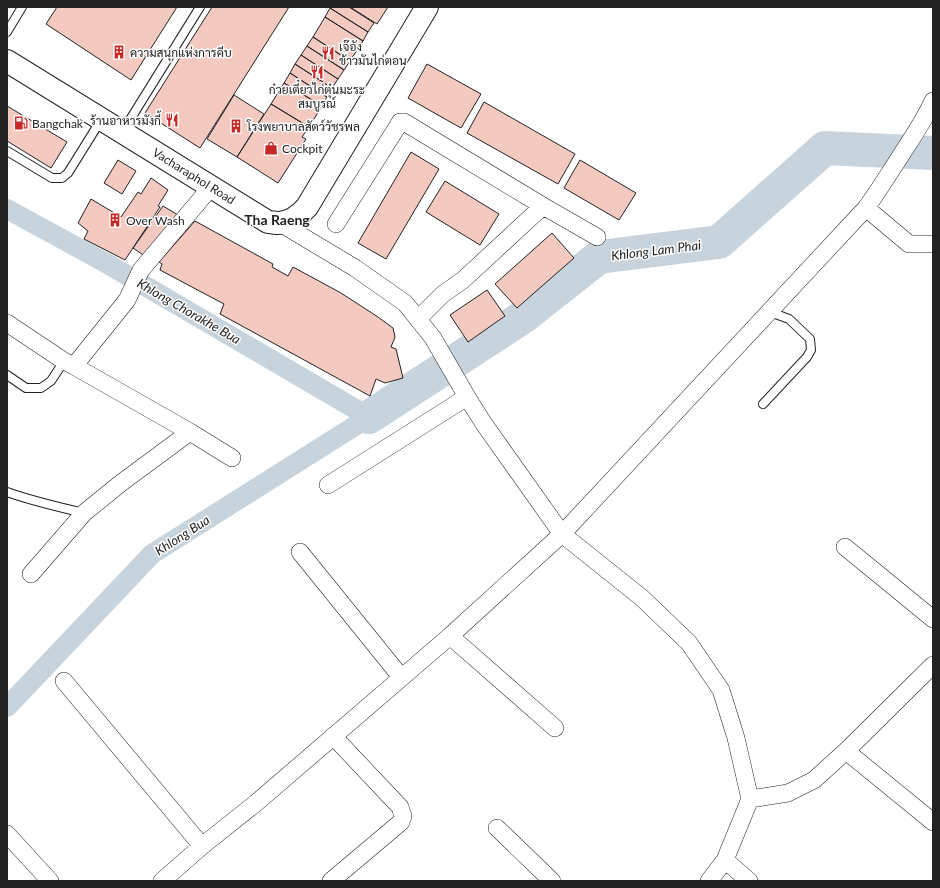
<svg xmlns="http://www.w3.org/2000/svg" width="940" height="888" font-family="Lato,Sarabun,sans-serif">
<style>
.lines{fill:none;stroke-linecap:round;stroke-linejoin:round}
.canal{stroke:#c7d3dd;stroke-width:20}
.river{stroke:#c7d3dd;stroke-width:34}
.building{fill:#f3c9c0;stroke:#222}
.service-casing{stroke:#222;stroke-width:10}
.minor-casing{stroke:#222;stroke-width:18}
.secondary-casing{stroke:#222;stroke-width:24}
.service{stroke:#fff;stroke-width:8}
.minor{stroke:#fff;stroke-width:17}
.secondary{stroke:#fff;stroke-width:22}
.labels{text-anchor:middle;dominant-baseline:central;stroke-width:3;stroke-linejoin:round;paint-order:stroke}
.poi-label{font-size:12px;fill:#222;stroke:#fff;text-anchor:start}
.street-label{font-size:12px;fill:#222;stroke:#fff}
.water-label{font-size:13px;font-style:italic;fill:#222;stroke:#fff}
.quarter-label{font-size:14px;font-weight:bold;fill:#222;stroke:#fff}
</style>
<rect width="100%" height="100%" fill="#fff"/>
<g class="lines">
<!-- canal -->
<path class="canal" d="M 7,209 L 106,263 L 369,417 L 152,554 L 7,707"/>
<!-- river -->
<path class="river" d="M 369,417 L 523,317 L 599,257 L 719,242 L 825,148 L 933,153"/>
</g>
<!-- building -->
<path class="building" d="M 57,7 L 177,7 L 131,80 L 46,24 Z
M 212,7 L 289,7 L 200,148 L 145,113 Z
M 331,7 L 349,7 L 374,23 L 368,32 L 330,8 Z
M 350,7 L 388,7 L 377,24 Z
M 330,8 L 368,32 L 363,41 L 325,17 Z
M 325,17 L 363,41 L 350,61 L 313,37 Z
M 313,37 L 350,61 L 344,70 L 307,46 Z
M 307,46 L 344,70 L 338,79 L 301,55 Z
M 301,55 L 338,79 L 332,88 L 295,64 Z
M 295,64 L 332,88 L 327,97 L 290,73 Z
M 427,64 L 481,94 L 461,128 L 408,98 Z
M 290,73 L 327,97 L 322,106 L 284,83 Z
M 284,83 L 322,106 L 309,127 L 271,104 Z
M 234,95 L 264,114 L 237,157 L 207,139 Z
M 484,102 L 575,154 L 558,184 L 467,133 Z
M 271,104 L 309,127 L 302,137 L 306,139 L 278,183 L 237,157 Z
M 7,106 L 67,142 L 51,168 L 7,141 Z
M 411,152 L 439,169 L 386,259 L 358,243 Z
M 118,160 L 136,171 L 122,194 L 104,183 Z
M 580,160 L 636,193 L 619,220 L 564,188 Z
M 151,178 L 168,190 L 158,206 L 160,207 L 125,260 L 84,239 L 88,231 L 78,223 L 91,199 L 121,217 L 138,192 L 141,194 Z
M 445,181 L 499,214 L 480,245 L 426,212 Z
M 163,206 L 178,215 L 149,259 L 133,248 Z
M 195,221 L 273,264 L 272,267 L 288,276 L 293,267 L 341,293 L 378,317 L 393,328 L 395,337 L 391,347 L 396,349 L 403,378 L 385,383 L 376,379 L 370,396 L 220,314 L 224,304 L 160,270 L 162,264 L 159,262 Z
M 552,233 L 574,258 L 517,308 L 495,284 Z
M 487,290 L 505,316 L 468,342 L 450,315 Z"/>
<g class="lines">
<!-- service casing -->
<g class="service-casing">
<path id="service" d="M 7,32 L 22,7
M 123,131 L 200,7
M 7,151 L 52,178 L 62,178 L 68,173 L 101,120
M 7,375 L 26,388 L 41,388 L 51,381 L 64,361
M 763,404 L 807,357 L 811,350 L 810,339 L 789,319 L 770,312
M 7,492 C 32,501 58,507 84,513"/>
</g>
<!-- minor casing -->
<g class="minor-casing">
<path id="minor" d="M 866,208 L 909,244 L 932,244
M 280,223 L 355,268 L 405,303 L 433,338 L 467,397 L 484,424 L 562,534 L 642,598 L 689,643 L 721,690 L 736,738 L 750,799 L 725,860 L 709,881
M 336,224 L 399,124 L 400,122 L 404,122 L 543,206 L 597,237
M 418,319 L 443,294 L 463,280 L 543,206
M 7,323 L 64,361 L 74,366 L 190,432 L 232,458
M 74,366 L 127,300 L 141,270 L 211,187
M 328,485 L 467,397
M 845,547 L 933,619
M 300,552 L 401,677
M 31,574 L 84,513 L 121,483 L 190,432
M 450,636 L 555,728
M 64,681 L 202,846
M 846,751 L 933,822
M 750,799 L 788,793 L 814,780 L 846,751 L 933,665
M 497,828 L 552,881
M 7,834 L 50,881
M 725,860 L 749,881
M 162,881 L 202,846 L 256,803 L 450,636 L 562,534 L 866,208 C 879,190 891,171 903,152 C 914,135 925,119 933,101
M 331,881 L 401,822 L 403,816 L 400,807 L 333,736"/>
</g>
<!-- secondary casing -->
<g class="secondary-casing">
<path id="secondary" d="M 7,61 L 268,222 C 271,222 275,223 278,223 C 289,223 300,215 307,207 L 427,7"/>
</g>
<!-- service -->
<use href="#service" class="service"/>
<!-- minor -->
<use href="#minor" class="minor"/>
<!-- secondary -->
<use href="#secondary" class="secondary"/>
</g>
<!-- icons -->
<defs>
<g id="building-bare" transform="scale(1.08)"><path d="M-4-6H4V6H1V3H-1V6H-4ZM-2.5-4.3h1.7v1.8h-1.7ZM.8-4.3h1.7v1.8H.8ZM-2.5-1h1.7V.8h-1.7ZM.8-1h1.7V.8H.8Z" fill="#c62828" stroke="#fff" stroke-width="2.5" paint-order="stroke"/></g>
<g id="restaurant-bare" transform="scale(1.08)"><path d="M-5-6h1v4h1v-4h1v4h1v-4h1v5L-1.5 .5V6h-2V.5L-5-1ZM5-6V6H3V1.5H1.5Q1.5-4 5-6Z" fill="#c62828" stroke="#fff" stroke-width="2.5" paint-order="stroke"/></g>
<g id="fuel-bare" transform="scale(1.08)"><path d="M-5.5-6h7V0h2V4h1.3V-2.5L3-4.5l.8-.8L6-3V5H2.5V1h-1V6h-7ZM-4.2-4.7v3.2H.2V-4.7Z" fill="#c62828" stroke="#fff" stroke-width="2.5" paint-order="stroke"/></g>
<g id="shop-bare" transform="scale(1.08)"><path d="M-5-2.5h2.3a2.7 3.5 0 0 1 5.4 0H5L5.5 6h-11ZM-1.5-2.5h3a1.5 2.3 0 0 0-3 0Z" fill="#c62828" stroke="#fff" stroke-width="2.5" paint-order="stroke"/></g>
</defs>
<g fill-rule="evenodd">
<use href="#building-bare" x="119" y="52"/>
<use href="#restaurant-bare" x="328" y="53"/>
<use href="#restaurant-bare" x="317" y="72"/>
<use href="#restaurant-bare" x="172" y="120"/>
<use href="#fuel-bare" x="21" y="123"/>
<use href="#building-bare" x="236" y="126"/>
<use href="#shop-bare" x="271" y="148"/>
<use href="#building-bare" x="115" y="220"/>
</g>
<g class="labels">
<!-- poi labels -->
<g class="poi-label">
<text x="339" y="46">เจ๊อัง<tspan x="339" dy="14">ข้าวมันไก่ตอน</tspan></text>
<text x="130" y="52">ความสนุกแห่งการคีบ</text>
<text x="317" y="89" text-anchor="middle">ก๋วยเตี๋ยวไก่ตุ๋นมะระ<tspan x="317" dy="14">สมบูรณ์</tspan></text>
<text x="161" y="120" text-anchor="end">ร้านอาหารมังกี้</text>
<text x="32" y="123">Bangchak</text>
<text x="247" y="126">โรงพยาบาลสัตว์วัชรพล</text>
<text x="282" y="148">Cockpit</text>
<text x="126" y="220">Over Wash</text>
</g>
<!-- street labels -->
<g class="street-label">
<text transform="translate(194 176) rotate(32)">Vacharaphol Road</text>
</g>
<!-- water labels -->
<g class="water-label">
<text transform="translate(656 250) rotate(-7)">Khlong Lam Phai</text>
<text transform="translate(189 311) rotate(30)">Khlong Chorakhe Bua</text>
<text transform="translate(182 535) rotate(-33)">Khlong Bua</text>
</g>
<!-- quarter labels -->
<g class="quarter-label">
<text x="277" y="219">Tha Raeng</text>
</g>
</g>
<!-- border -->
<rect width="940" height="888" fill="none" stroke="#222222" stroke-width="16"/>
</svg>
